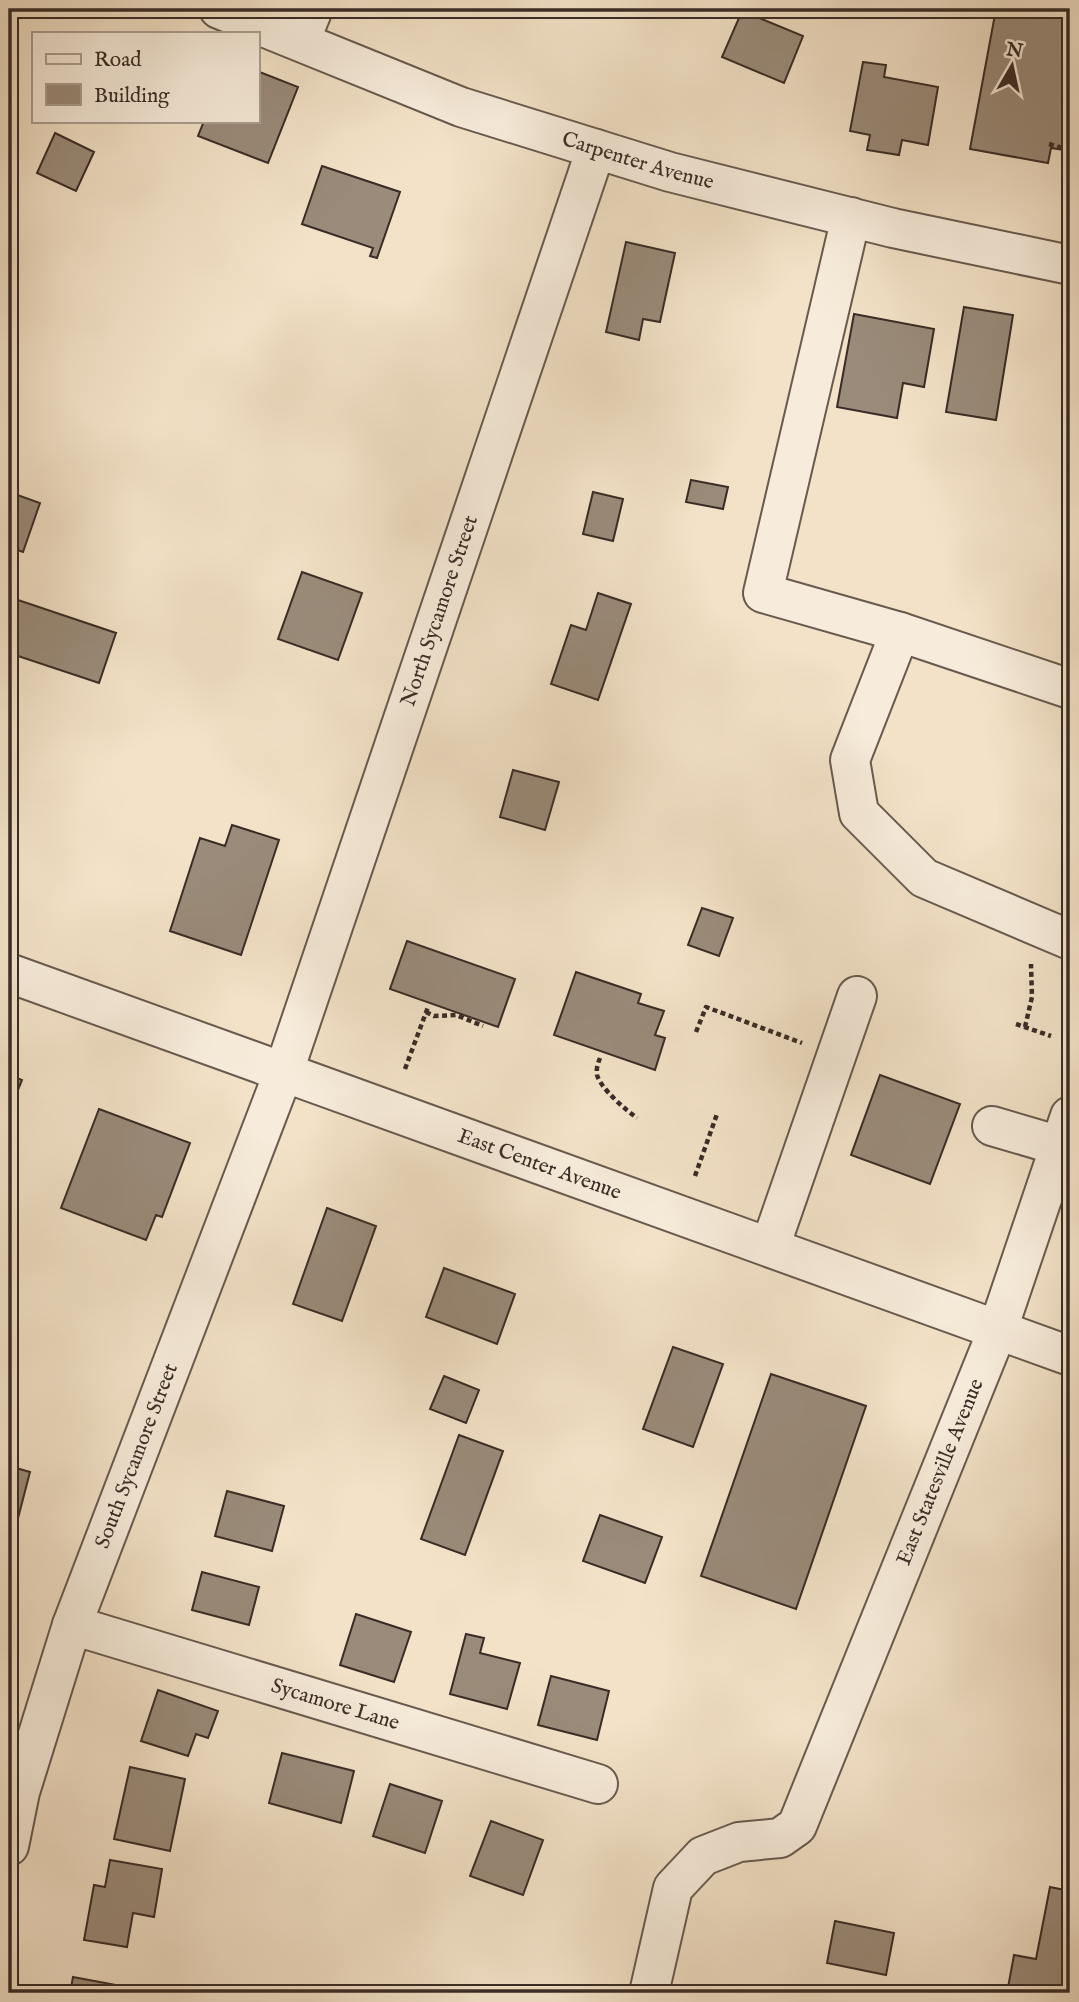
<svg xmlns="http://www.w3.org/2000/svg" width="1079" height="2002" font-family="'IM FELL English',serif">
<style>
.building{fill:#9a8b7a;stroke:#392c26;stroke-width:2}
.lines{fill:none;stroke-linecap:round;stroke-linejoin:round}
.minor-casing{stroke:#685a4e;stroke-width:42}
.path{stroke:#392c26;stroke-width:4.5;stroke-dasharray:5 3.5;stroke-linecap:butt}
.minor{stroke:#f7ecdb;stroke-width:38}
.labels{text-anchor:middle;dominant-baseline:central;stroke-width:5;stroke-linejoin:round;paint-order:stroke}
.street-label{font-size:21px;fill:#392c26;stroke:#f7ecdb}
</style>
<rect width="100%" height="100%" fill="#f3e2c8"/>
<filter id="stains"><feTurbulence type="fractalNoise" baseFrequency=".00286" numOctaves="4"/><feColorMatrix values="0 0 0 0 .2 0 0 0 0 .09 0 0 0 0 .02 0 0 0 .5 -.17"/></filter>
<radialGradient id="worn" r=".72"><stop offset=".6" stop-color="#630" stop-opacity="0"/><stop offset="1" stop-color="#630" stop-opacity=".3"/></radialGradient>
<!-- building -->
<path class="building" d="M 9,9 L 19,9 L 9,39 Z
M 568,9 L 604,9 L 603,15 Z
M 996,9 L 1070,9 L 1070,151 L 1051,148 L 1048,163 L 970,149 Z
M 742,11 L 803,36 L 784,83 L 722,57 Z
M 863,62 L 886,65 L 884,77 L 938,87 L 928,145 L 902,140 L 899,155 L 867,150 L 870,135 L 850,131 Z
M 257,71 L 298,87 L 268,163 L 198,136 L 204,121 L 257,121 Z
M 55,133 L 94,152 L 76,191 L 37,173 Z
M 322,166 L 400,192 L 377,258 L 370,256 L 373,248 L 302,224 Z
M 626,242 L 675,253 L 660,322 L 643,319 L 639,340 L 606,332 Z
M 964,307 L 1013,315 L 996,420 L 946,412 Z
M 854,314 L 934,329 L 924,387 L 903,383 L 897,418 L 837,407 Z
M 691,480 L 728,487 L 723,509 L 686,502 Z
M 9,492 L 40,503 L 23,552 L 9,547 Z
M 593,492 L 623,499 L 613,541 L 583,534 Z
M 302,572 L 362,593 L 338,660 L 278,639 Z
M 598,593 L 631,604 L 598,700 L 551,684 L 571,625 L 586,630 Z
M 9,597 L 116,633 L 99,683 L 9,653 Z
M 513,770 L 559,782 L 545,830 L 500,817 Z
M 232,825 L 279,840 L 241,955 L 170,931 L 200,838 L 225,846 Z
M 702,908 L 733,918 L 719,956 L 688,945 Z
M 407,941 L 515,979 L 498,1027 L 390,989 Z
M 576,972 L 641,994 L 638,1003 L 664,1011 L 655,1035 L 665,1038 L 655,1070 L 554,1035 Z
M 9,1075 L 22,1080 L 9,1112 Z
M 880,1075 L 960,1104 L 930,1184 L 851,1155 Z
M 99,1109 L 190,1143 L 162,1217 L 156,1215 L 146,1240 L 61,1208 Z
M 327,1208 L 376,1226 L 342,1321 L 293,1304 Z
M 444,1268 L 515,1294 L 497,1344 L 426,1317 Z
M 673,1347 L 723,1364 L 693,1447 L 643,1429 Z
M 771,1374 L 866,1406 L 796,1609 L 701,1576 Z
M 444,1376 L 479,1390 L 466,1423 L 430,1409 Z
M 459,1435 L 503,1451 L 465,1555 L 421,1539 Z
M 9,1466 L 30,1472 L 16,1526 L 9,1524 Z
M 227,1491 L 284,1506 L 272,1551 L 215,1536 Z
M 600,1515 L 662,1537 L 645,1583 L 583,1561 Z
M 202,1572 L 259,1587 L 249,1625 L 192,1610 Z
M 356,1614 L 411,1632 L 394,1682 L 340,1665 Z
M 466,1634 L 484,1638 L 480,1653 L 520,1663 L 507,1709 L 450,1694 Z
M 551,1676 L 609,1691 L 597,1740 L 538,1725 Z
M 158,1690 L 218,1711 L 208,1738 L 196,1734 L 188,1756 L 141,1741 Z
M 282,1753 L 354,1771 L 341,1823 L 269,1803 Z
M 130,1767 L 185,1779 L 170,1851 L 114,1839 Z
M 390,1784 L 442,1801 L 425,1853 L 373,1836 Z
M 491,1821 L 543,1840 L 523,1895 L 470,1876 Z
M 110,1860 L 162,1869 L 154,1917 L 133,1913 L 127,1947 L 84,1940 L 94,1885 L 105,1887 Z
M 1050,1887 L 1070,1891 L 1070,1993 L 1007,1993 L 1014,1955 L 1036,1959 Z
M 835,1921 L 894,1933 L 886,1975 L 827,1963 Z
M 73,1977 L 132,1988 L 130,1993 L 70,1993 Z"/>
<g class="lines">
<!-- minor casing -->
<g class="minor-casing">
<g id="minor">
<path id="s1" d="M 219,9 L 461,107 L 670,172 L 893,228 L 1070,265"/>
<path d="M 300,41 L 313,9"/>
<path d="M 851,217 L 763,593 L 900,632"/>
<path d="M 1070,689 L 900,632 L 850,760 L 859,813 L 924,878 L 1070,940"/>
<path id="s2" d="M 9,973 L 1070,1356"/>
<path d="M 992,1126 L 1060,1146"/>
<path d="M 770,1247 L 857,996"/>
<path id="s3" d="M 72,1625 L 598,1784"/>
<path id="s4" d="M 9,1846 L 20,1792 L 72,1625 L 284,1071 L 596,149"/>
<path id="s5" d="M 649,1993 L 673,1888 L 703,1856 L 739,1842 L 780,1838 L 797,1826 L 998,1329 L 1070,1116"/>
</g>
</g>
<!-- path -->
<path class="path" d="M 1049,144 L 1070,150
M 426,1012 L 434,1016 L 456,1015 L 483,1026
M 1016,1024 L 1051,1036
M 1025,1027 L 1032,997 L 1031,964
M 696,1032 L 706,1007 L 802,1043
M 600,1058 C 598,1063 596,1069 597,1075 C 601,1089 626,1110 637,1118
M 405,1069 L 428,1007
M 695,1176 L 717,1114"/>
<!-- minor -->
<use href="#minor" class="minor"/>
</g>
<g class="labels">
<!-- street labels -->
<g class="street-label">
<text stroke="none"><textPath href="#s1" startOffset="446">Carpenter Avenue</textPath></text>
<text stroke="none"><textPath href="#s4" startOffset="1309">North Sycamore Street</textPath></text>
<text stroke="none"><textPath href="#s2" startOffset="564">East Center Avenue</textPath></text>
<text stroke="none"><textPath href="#s4" startOffset="411">South Sycamore Street</textPath></text>
<text stroke="none"><textPath href="#s5" startOffset="634">East Statesville Avenue</textPath></text>
<text stroke="none"><textPath href="#s3" startOffset="275">Sycamore Lane</textPath></text>
</g>
</g>
<!-- margin -->
<rect width="1079" height="2002" fill="none" stroke="#f3e2c8" stroke-width="35"/>
<rect x="10" y="10" width="1058" height="1981" fill="none" stroke="#392c26" stroke-width="3.5"/>
<rect x="18" y="18" width="1044" height="1967" fill="none" stroke="#392c26" stroke-width="2"/>
<!-- legend -->
<rect x="32" y="32" width="228" height="91" fill="#f7ecdb" stroke="#ab9f93" stroke-width="2"/>
<rect x="46" y="54" width="35" height="10" fill="#f7ecdb" stroke="#ab9f93" stroke-width="2"/>
<text x="94" y="66" font-size="21" fill="#392c26">Road</text>
<rect x="46" y="84" width="35" height="21" fill="#9a8b7a" stroke="#ab9f93" stroke-width="2"/>
<text x="94" y="102" font-size="21" fill="#392c26">Building</text>
<!-- north arrow -->
<g transform="translate(1012 66) rotate(9)" stroke="#f7ecdb" stroke-width="5" paint-order="stroke">
<path d="M0-5L12 26L0 18L-12 26Z" fill="#392c26"/>
<text y="-10" font-size="19" font-weight="bold" text-anchor="middle" fill="#392c26">N</text>
</g>
<rect width="100%" height="100%" filter="url(#stains)"/>
<rect width="100%" height="100%" fill="url(#worn)"/>
</svg>
